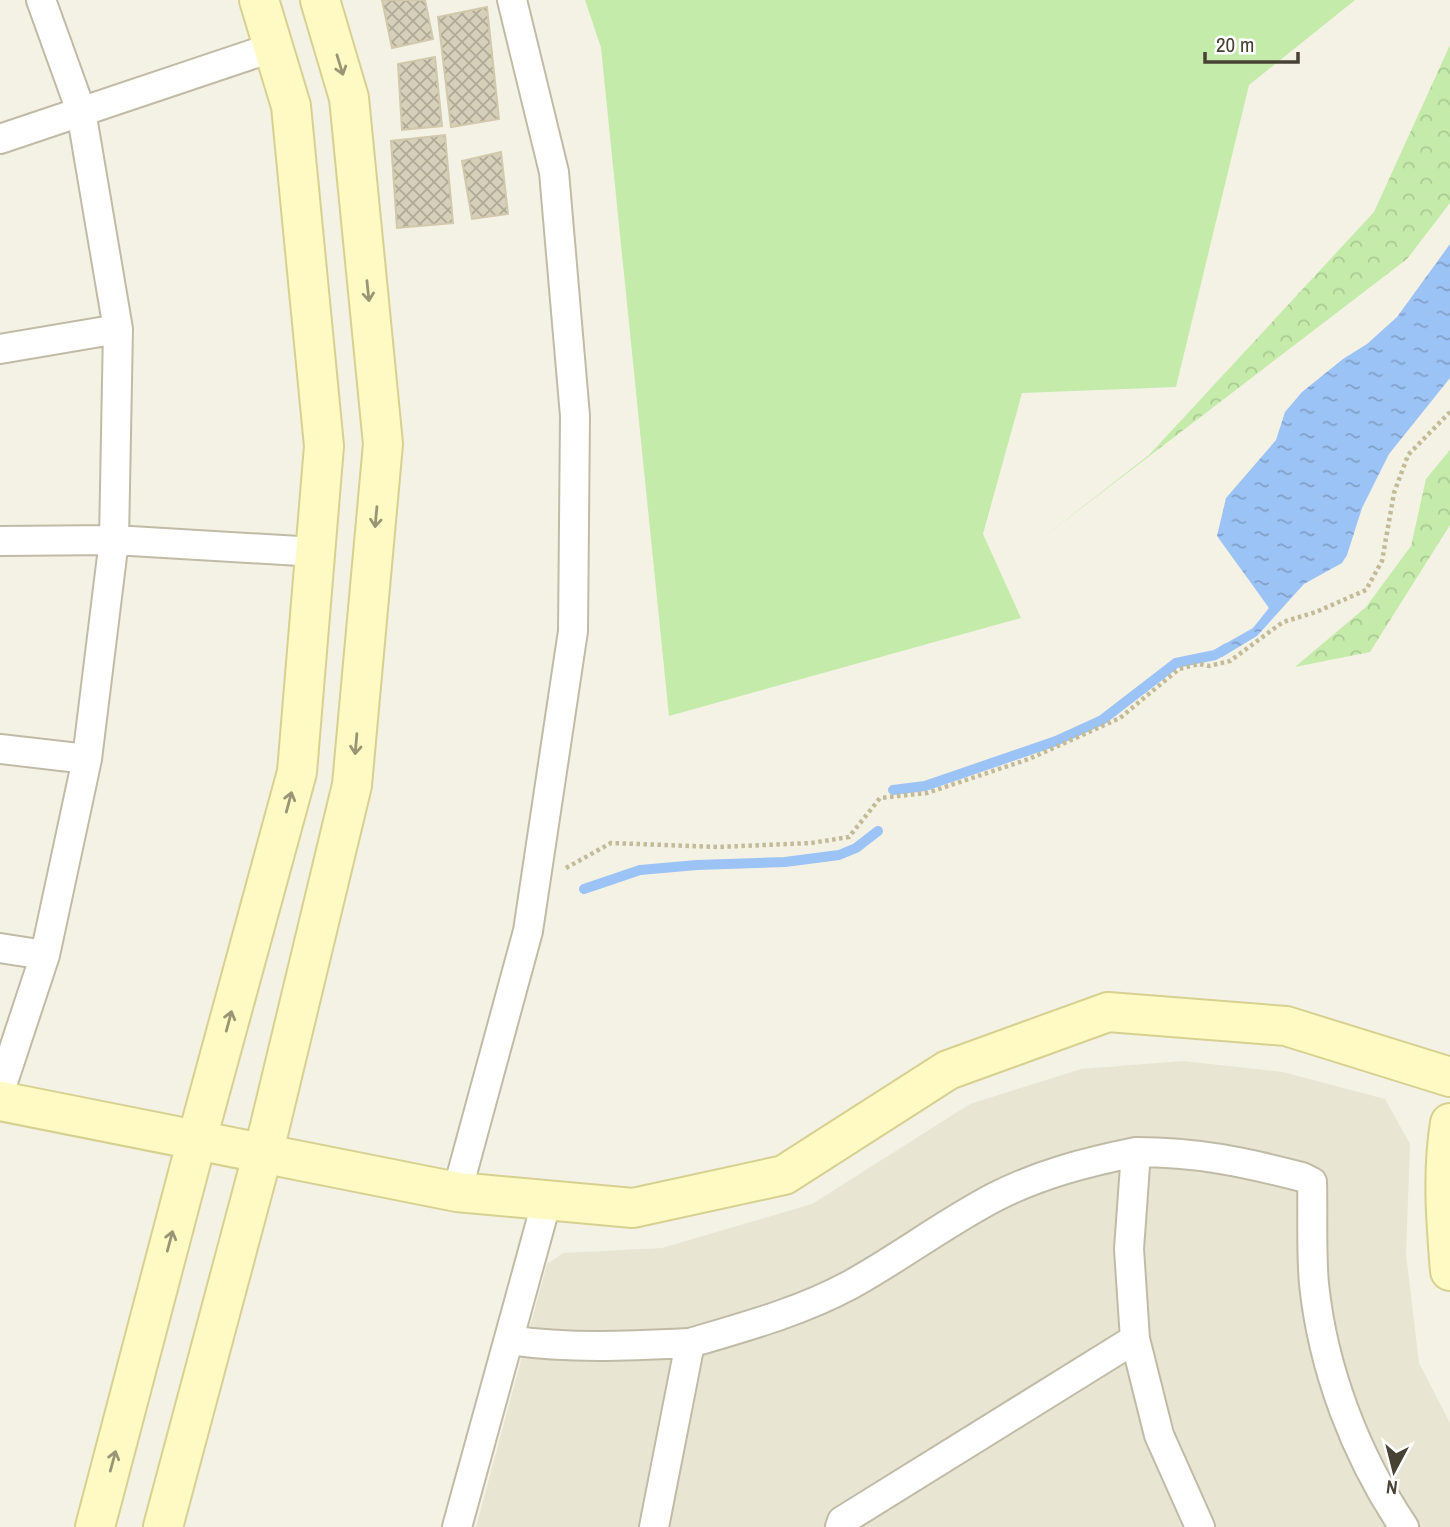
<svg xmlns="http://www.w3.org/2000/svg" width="1450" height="1527" font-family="'Archivo Narrow',sans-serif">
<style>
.residential{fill:#e8e5d2}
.grass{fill:#c4ebaa}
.forest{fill:url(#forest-crowns)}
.water{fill:url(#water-ripples)}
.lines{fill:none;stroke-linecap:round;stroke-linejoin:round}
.stream{stroke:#9cc3f6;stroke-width:10}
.building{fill:url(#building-cross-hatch);stroke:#d2c9ac;stroke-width:2}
.street-casing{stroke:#c0bba7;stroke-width:32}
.secondary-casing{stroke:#d7d091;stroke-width:42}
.path{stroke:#c3ba97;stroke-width:4.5;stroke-dasharray:3.5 3.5;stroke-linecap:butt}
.street{stroke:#fff;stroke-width:28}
.secondary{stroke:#fffac3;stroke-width:38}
.oneway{stroke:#9a9574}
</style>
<defs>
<pattern id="forest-crowns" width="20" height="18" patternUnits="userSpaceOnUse" patternTransform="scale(1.75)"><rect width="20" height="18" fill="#c4ebaa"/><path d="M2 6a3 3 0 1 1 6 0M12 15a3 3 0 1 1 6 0" fill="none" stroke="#aacb93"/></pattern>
<pattern id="water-ripples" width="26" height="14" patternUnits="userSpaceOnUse" patternTransform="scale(1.75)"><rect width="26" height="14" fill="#9cc3f6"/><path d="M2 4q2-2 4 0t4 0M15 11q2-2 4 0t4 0" fill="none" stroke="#81a0c8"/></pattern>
<pattern id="building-cross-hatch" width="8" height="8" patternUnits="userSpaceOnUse" patternTransform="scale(1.75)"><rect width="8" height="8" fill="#d6cfb9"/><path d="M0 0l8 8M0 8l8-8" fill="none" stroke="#afaa97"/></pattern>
</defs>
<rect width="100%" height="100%" fill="#f4f2e5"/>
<!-- residential -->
<path class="residential" d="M 1183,1061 L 1283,1072 L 1385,1099 L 1410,1144 L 1406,1254 L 1419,1363 L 1450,1423 L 1450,1527 L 476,1527 L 547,1264 L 563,1253 L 662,1248 L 812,1204 L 970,1104 L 1081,1069 Z"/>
<!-- grass -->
<path class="grass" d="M 585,0 L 1355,0 L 1249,85 L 1176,387 L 1022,393 L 983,534 L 1021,618 L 669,716 L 601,48 Z"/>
<!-- forest -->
<path class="forest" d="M 1450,45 L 1450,203 L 1407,259 L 1041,539 L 1149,455 L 1374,212 Z
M 1450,450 L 1450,525 L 1370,652 L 1295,667 L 1366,607 L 1411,546 L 1426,479 Z"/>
<!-- water -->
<path class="water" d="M 1450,244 L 1450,378 L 1389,454 L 1362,508 L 1347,555 L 1342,563 L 1304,584 L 1257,636 L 1222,657 L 1216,649 L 1253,628 L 1269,608 L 1217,536 L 1226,498 L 1276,440 L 1285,412 L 1302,392 L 1343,359 L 1367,344 L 1397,317 Z"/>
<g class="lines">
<!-- stream -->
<path class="stream" d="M 893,790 L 925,786 L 1056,741 L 1102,720 L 1176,663 L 1215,655 L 1227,648
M 584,889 L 640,870 L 697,865 L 785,862 L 839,855 L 856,848 L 878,831"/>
</g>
<!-- building -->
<path class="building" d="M 382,0 L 425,0 L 433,39 L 392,48 Z
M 487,7 L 499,119 L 451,127 L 438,17 Z
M 435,57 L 442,126 L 402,130 L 398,64 Z
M 445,135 L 453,223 L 397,228 L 391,141 Z
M 501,152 L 508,214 L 472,219 L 462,161 Z"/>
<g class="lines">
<!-- street casing -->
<g class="street-casing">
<path id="street" d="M 0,139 L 274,47
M 0,349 L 118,329
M 0,541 L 114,540 L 316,552
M 0,749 L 87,759
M 0,948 L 45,955
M 0,1091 L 45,955 L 87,759 L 114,540 L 118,329 L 81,111 L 41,0
M 457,1192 L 528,931 L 573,631 L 575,416 L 554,172 L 512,0
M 509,1340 C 570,1349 629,1346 690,1343 L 654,1527
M 690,1343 C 744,1327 800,1312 850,1285 C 899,1258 945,1223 995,1197 C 1040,1174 1087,1162 1136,1152
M 457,1527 L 547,1200
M 840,1527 L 842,1521 L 1135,1339
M 1200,1527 L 1159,1435 L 1135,1339 L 1129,1249 L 1136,1152 C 1197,1152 1244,1162 1302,1177 L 1312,1182 C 1313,1216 1311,1251 1314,1284 C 1323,1370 1356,1456 1404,1527"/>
</g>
<!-- secondary casing -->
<g class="secondary-casing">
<path id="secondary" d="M 0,1101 L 457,1192 L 633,1208 L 784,1175 L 948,1070 L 1108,1012 L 1286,1026 L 1450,1077
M 1450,1123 C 1442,1172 1446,1222 1450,1271
M 95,1527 L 197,1139 L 297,772 L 324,446 L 291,106 L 259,0
M 163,1527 L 269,1130 L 352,785 L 383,444 L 349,98 L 320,0"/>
</g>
<!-- path -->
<path class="path" d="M 566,868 L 611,843 L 718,847 L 811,843 L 849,837 L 880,798 L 927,793 L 1029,759 L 1120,718 L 1179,669 L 1199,664 L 1209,666 L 1230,661 L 1283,622 L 1316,612 L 1366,590 L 1382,561 L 1394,493 L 1408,455 L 1450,412"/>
<!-- street -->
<use href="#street" class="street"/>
<!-- secondary -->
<use href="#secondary" class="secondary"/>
</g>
<!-- one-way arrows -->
<defs><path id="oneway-shaft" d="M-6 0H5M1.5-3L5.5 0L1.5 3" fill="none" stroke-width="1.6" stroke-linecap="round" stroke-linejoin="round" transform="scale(1.75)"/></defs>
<g class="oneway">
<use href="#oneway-shaft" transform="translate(340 65) rotate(73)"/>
<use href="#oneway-shaft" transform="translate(368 291) rotate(84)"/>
<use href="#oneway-shaft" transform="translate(376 517) rotate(95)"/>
<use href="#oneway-shaft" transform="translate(356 744) rotate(95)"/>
<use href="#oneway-shaft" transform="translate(289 802) rotate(-75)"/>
<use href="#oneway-shaft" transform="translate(229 1021) rotate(-75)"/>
<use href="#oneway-shaft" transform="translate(170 1241) rotate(-75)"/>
<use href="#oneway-shaft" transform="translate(113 1461) rotate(-75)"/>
</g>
<!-- north arrow -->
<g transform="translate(1394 1471) rotate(187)" stroke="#ffffff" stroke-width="5" paint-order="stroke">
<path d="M0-5L12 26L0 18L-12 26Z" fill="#474234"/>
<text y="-10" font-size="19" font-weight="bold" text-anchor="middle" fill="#474234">N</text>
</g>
<!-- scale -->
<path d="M1205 52v10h93v-10" fill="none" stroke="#474234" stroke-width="3.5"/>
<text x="1216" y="52" font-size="21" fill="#474234" stroke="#ffffff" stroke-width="5" paint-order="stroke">20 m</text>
</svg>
